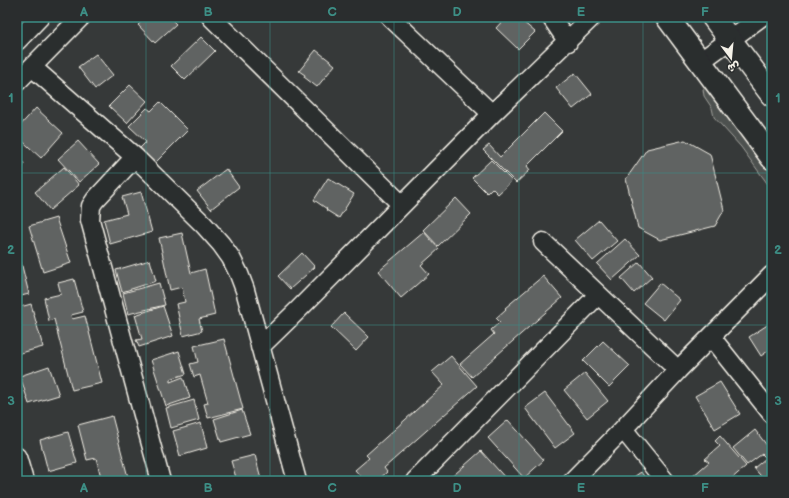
<svg xmlns="http://www.w3.org/2000/svg" width="789" height="498" font-family="'Balsamiq Sans','Playpen Sans Arabic',sans-serif">
<style>
.green{fill:#4e514f;stroke:#a1a19c}
.building{fill:#616362;stroke:#f4f1e8}
.lines{fill:none;stroke-linecap:round;stroke-linejoin:round}
.minor-casing{stroke:#f4f1e8;stroke-width:21}
.secondary-casing{stroke:#f4f1e8;stroke-width:25}
.minor{stroke:#2a2d2e;stroke-width:18}
.secondary{stroke:#2a2d2e;stroke-width:22}
.grid{fill:none;stroke:#3d8f86;stroke-width:1;stroke-opacity:0.55}
.neatline{fill:none;stroke:#3d8f86;stroke-width:1.5}
.grid-label{font-size:13px;text-anchor:middle;font-weight:bold;fill:#3d8f86}
</style>
<rect width="100%" height="100%" fill="#363939"/>
<filter id="ink" filterUnits="userSpaceOnUse"><feTurbulence type="fractalNoise" baseFrequency=".025" numOctaves="2"/><feDisplacementMap in="SourceGraphic" scale="8" xChannelSelector="R" yChannelSelector="G"/><feConvolveMatrix kernelMatrix="1 2 1 2 8 2 1 2 1" color-interpolation-filters="sRGB"/></filter>
<g filter="url(#ink)">
<!-- green -->
<path class="green" d="M 707,88 L 772,166 L 772,190 L 741,147 L 714,117 L 712,108 L 704,96 L 703,89 Z"/>
<!-- building -->
<path class="building" d="M 146,17 L 169,17 L 176,24 L 155,43 L 138,25 Z
M 506,17 L 525,17 L 522,21 L 535,32 L 518,49 L 496,28 Z
M 201,37 L 215,51 L 185,80 L 171,66 Z
M 316,50 L 335,65 L 317,87 L 304,77 L 305,75 L 299,71 Z
M 96,54 L 113,75 L 95,89 L 78,67 Z
M 575,73 L 592,94 L 573,109 L 556,88 Z
M 130,85 L 147,101 L 127,123 L 109,106 Z
M 160,102 L 188,130 L 154,164 L 139,149 L 146,142 L 129,126 L 147,108 L 151,111 Z
M 36,108 L 63,133 L 41,158 L 17,136 L 17,129 Z
M 544,113 L 562,131 L 527,166 L 530,170 L 516,183 L 483,150 L 489,145 L 500,157 Z
M 685,140 L 710,154 L 724,210 L 715,226 L 660,240 L 638,228 L 626,179 L 647,149 Z
M 78,141 L 99,164 L 79,182 L 58,159 Z
M 491,160 L 512,181 L 498,194 L 492,188 L 487,193 L 472,178 Z
M 17,161 L 24,163 L 17,188 Z
M 64,167 L 79,185 L 50,210 L 35,192 Z
M 226,169 L 239,187 L 211,209 L 197,191 Z
M 328,178 L 354,194 L 339,218 L 326,210 L 327,209 L 314,200 Z
M 141,192 L 152,232 L 110,244 L 104,220 L 127,214 L 122,197 Z
M 456,198 L 471,214 L 438,246 L 423,230 Z
M 56,218 L 71,263 L 43,272 L 29,226 Z
M 599,220 L 617,241 L 593,261 L 575,240 Z
M 424,232 L 439,249 L 421,265 L 429,274 L 401,298 L 378,271 Z
M 182,233 L 191,273 L 205,269 L 215,315 L 199,319 L 202,331 L 183,336 L 176,304 L 185,302 L 182,287 L 170,290 L 159,238 Z
M 625,239 L 640,255 L 612,280 L 597,264 Z
M 302,253 L 315,267 L 290,289 L 278,276 Z
M 150,260 L 156,281 L 122,292 L 116,270 Z
M 21,262 L 29,294 L 17,297 L 17,263 Z
M 639,262 L 652,277 L 634,293 L 621,278 Z
M 543,276 L 562,298 L 472,377 L 460,364 L 494,334 L 491,330 L 500,322 L 496,318 L 506,309 L 505,308 Z
M 74,279 L 83,312 L 71,315 L 72,319 L 85,316 L 102,383 L 72,390 L 54,319 L 49,321 L 44,298 L 61,294 L 58,283 Z
M 159,283 L 165,305 L 128,314 L 123,293 Z
M 660,283 L 680,300 L 664,320 L 643,303 Z
M 31,304 L 43,347 L 17,354 L 17,308 Z
M 163,306 L 173,336 L 139,347 L 136,340 L 142,339 L 135,315 Z
M 344,313 L 369,337 L 356,351 L 331,327 Z
M 772,322 L 772,348 L 761,356 L 749,337 Z
M 224,339 L 243,409 L 208,418 L 204,404 L 208,403 L 200,375 L 194,377 L 190,364 L 198,362 L 194,346 Z
M 603,341 L 630,366 L 609,387 L 583,361 Z
M 179,351 L 186,374 L 170,379 L 170,382 L 183,377 L 190,398 L 166,406 L 151,360 Z
M 451,356 L 477,386 L 384,468 L 387,472 L 377,481 L 365,481 L 355,470 L 369,458 L 366,455 L 444,385 L 432,372 Z
M 49,366 L 59,395 L 29,404 L 20,376 Z
M 585,373 L 608,401 L 587,418 L 564,390 Z
M 720,382 L 740,414 L 715,429 L 695,396 Z
M 545,393 L 575,433 L 555,448 L 525,408 Z
M 194,400 L 199,420 L 171,428 L 166,408 Z
M 242,410 L 250,434 L 221,442 L 214,419 Z
M 112,416 L 129,481 L 102,481 L 96,458 L 87,460 L 78,425 Z
M 508,420 L 544,460 L 524,478 L 488,438 Z
M 201,423 L 207,448 L 180,456 L 173,431 Z
M 755,430 L 772,452 L 772,478 L 768,481 L 765,481 L 754,468 L 766,458 L 762,454 L 747,465 L 733,448 Z
M 68,432 L 77,463 L 48,471 L 40,440 Z
M 720,436 L 746,466 L 729,481 L 697,481 L 693,476 L 709,462 L 705,459 L 720,446 L 715,441 Z
M 481,451 L 508,481 L 447,481 Z
M 255,455 L 261,479 L 254,481 L 237,481 L 231,461 Z
M 641,472 L 647,481 L 628,481 Z"/>
<g class="lines">
<!-- minor casing -->
<g class="minor-casing">
<path id="minor" d="M 211,17 L 402,205
M 390,17 L 492,114
M 551,17 L 568,42
M 17,41 L 40,17
M 701,61 L 761,17
M 32,67 L 135,157 L 204,225 L 221,244 L 231,258 L 239,274 L 245,290 L 297,481
M 17,82 L 81,17
M 135,157 L 95,200 L 91,206 L 90,220 L 161,481
M 543,242 L 678,370
M 711,337 L 772,414
M 260,347 L 298,310 L 492,114 L 592,17
M 623,429 L 665,481
M 17,457 L 24,481
M 415,481 L 598,295
M 572,481 L 623,429 L 678,370 L 772,275"/>
</g>
<!-- secondary casing -->
<g class="secondary-casing">
<path id="secondary" d="M 667,17 L 772,158
M 713,17 L 772,95"/>
</g>
<!-- minor -->
<use href="#minor" class="minor"/>
<!-- secondary -->
<use href="#secondary" class="secondary"/>
</g>
</g>
<!-- grid -->
<path class="grid" d="M 146,17 L 146,481M 270,17 L 270,481M 394,17 L 394,481M 519,17 L 519,481M 643,17 L 643,481M 17,173 L 772,173M 17,325 L 772,325"/>
<!-- margin -->
<rect width="789" height="498" fill="none" stroke="#2a2d2e" stroke-width="44"/>
<!-- north arrow -->
<g transform="translate(731 58) rotate(164)" stroke="#2a2d2e" stroke-width="3" paint-order="stroke">
<path d="M0-3L7 15L0 10L-7 15Z" fill="#f4f1e8"/>
<text y="-6" font-size="11" font-weight="bold" text-anchor="middle" fill="#f4f1e8">ش</text>
</g>
<rect x="22" y="22" width="745" height="454" class="neatline"/>
<g class="grid-label">
<text x="84" y="16">A</text>
<text x="208" y="16">B</text>
<text x="332" y="16">C</text>
<text x="457" y="16">D</text>
<text x="581" y="16">E</text>
<text x="705" y="16">F</text>
<text x="11" y="102">1</text>
<text x="778" y="102">1</text>
<text x="11" y="254">2</text>
<text x="778" y="254">2</text>
<text x="11" y="405">3</text>
<text x="778" y="405">3</text>
<text x="84" y="492">A</text>
<text x="208" y="492">B</text>
<text x="332" y="492">C</text>
<text x="457" y="492">D</text>
<text x="581" y="492">E</text>
<text x="705" y="492">F</text>
</g>
</svg>
